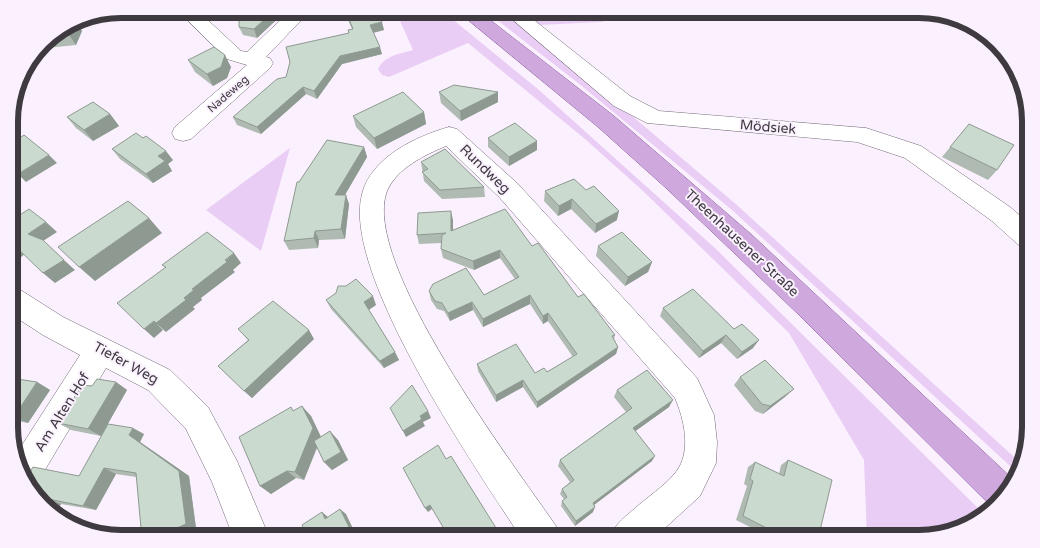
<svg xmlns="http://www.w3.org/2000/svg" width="1040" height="548" font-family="'Varela Round',sans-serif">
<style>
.green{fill:#eacdf5}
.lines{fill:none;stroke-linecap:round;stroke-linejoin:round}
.minor-casing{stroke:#706873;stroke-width:1}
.major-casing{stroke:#875c98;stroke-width:1}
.minor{fill:#fff;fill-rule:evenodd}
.major{fill:#cfa9dd;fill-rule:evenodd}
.wall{fill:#afbbb2}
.shaded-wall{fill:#8e9991}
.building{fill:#cbdacf;stroke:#8e9991}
.labels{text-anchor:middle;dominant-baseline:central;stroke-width:4;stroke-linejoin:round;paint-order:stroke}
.far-street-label{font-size:11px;fill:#3e3a40;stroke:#fbf1fe}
.street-label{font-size:14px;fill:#3e3a40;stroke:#fbf1fe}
.rim{fill:none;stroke:#3e3a40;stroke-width:6}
</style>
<rect width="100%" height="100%" fill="#fbf1fe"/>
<!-- green -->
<path class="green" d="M 391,9 L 440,9 L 539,90 L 716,249 L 986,516 L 982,521 L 927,539 L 867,539 L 864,460 L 789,333 L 643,191 L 585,139 L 468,43 L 389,77 L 382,75 L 378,69 C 385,55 400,54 413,50 L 397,14 Z
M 483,9 L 500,9 L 617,103 L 738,206 L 1023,465 L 1020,475 L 732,210 L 578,83 Z
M 519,9 L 656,9 L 601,22 L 540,25 Z
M 290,148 L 261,251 L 206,210 Z"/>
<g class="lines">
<!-- minor casing -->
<g class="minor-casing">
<path id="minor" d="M 176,9 L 196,9 L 241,51 L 247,52 L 292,9 L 312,9 L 266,57 L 270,58 L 273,63 L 270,68 L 191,139 L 183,141 L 175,139 L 172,133 L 175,127 L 247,65 L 227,59 Z
M 500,9 L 520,9 L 630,96 L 659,111 L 866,128 L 921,146 L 1010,207 L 1031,225 L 1031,251 L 1022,248 L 992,221 L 905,158 L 857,142 L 647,123 L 614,106 Z
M 449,127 L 457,129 L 517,183 L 697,378 L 714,415 L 717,442 L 716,463 L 700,496 L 653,539 L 609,539 C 614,526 622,519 633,510 C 646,498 665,486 676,472 C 692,451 684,419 675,398 L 499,197 L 446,146 C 425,155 397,168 387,191 C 360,262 514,465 556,526 L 561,539 L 522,539 C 477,470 341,273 362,194 C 371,157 417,136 449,127 Z
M 9,286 L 19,289 L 63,317 L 170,370 L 208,407 L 237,461 L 270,539 L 234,539 L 212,482 L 186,429 L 148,390 L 106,368 L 34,488 L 28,490 L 15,456 L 80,355 L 43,335 L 9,313 Z"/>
</g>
<!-- major casing -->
<g class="major-casing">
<path id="major" d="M 455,9 L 476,9 L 614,116 L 752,235 L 1016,482 L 993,508 L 798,314 L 666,188 L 598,127 Z"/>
</g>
<!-- minor -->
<use href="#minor" class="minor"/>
<!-- major -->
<use href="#major" class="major"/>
</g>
<!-- wall -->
<path class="wall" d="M 142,9 L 171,9 L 176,18 Z
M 245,9 L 288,9 L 257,38 L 243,35 L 239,27 L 247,9 Z
M 343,9 L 375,9 L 384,30 L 373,33 L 382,54 L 342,64 L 317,99 L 306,94 L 261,134 L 237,125 L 233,117 L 286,77 L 349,33 L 348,30 L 352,29 Z
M 74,19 L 82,31 L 76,45 L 37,49 L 46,37 Z
M 188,60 L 231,67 L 227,78 L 213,86 L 195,72 Z
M 439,92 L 498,102 L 461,121 L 441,103 Z
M 424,112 L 426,124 L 377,149 L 356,127 L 353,116 Z
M 110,114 L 119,126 L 93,141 L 76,128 L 67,117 Z
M 969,124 L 997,170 L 988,180 L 942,157 Z
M 488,138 L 537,141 L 537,150 L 509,166 L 488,147 Z
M 364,147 L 367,157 L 345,195 L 349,204 L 345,239 L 319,240 L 318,248 L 289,250 L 284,241 L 299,182 Z
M 112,149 L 173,160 L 168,164 L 172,171 L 153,183 L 120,159 Z
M 421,162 L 484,187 L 485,197 L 442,199 L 424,181 Z
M 574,179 L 617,220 L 595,233 L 571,209 L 558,216 L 544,201 L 545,191 Z
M 453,220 L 453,231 L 532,246 L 578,297 L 615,335 L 614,339 L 618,347 L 616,354 L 537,408 L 523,387 L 496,402 L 478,371 L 477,364 L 535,373 L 547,372 L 573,357 L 548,321 L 543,324 L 530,304 L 483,327 L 473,310 L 450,321 L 444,311 L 437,309 L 431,300 L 429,291 L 484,295 L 515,279 L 500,258 L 474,270 L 443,258 L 441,249 L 441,243 L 419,244 L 417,235 Z
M 598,246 L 652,262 L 648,272 L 625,286 L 596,256 Z
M 693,289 L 753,348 L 737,359 L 721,343 L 699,358 L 660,316 L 663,308 Z
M 326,300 L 376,305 L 369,310 L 399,360 L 384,368 L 331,309 Z
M 238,329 L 314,339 L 252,398 L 218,366 L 248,340 Z
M 10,376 L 12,378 L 37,382 L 50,390 L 28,423 L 10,420 Z
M 740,377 L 786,396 L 763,414 L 755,411 L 734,385 Z
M 116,382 L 127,390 L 101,436 L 71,430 L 58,423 L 92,386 Z
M 617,390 L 669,407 L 635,431 L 652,461 L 594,505 L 593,512 L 575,526 L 561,506 L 562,501 L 564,499 L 560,494 L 562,489 L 570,482 L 558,466 L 560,460 L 626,412 L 614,397 Z
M 311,416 L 321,437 L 338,440 L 348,460 L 332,470 L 324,462 L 317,448 L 304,480 L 296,478 L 271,494 L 260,486 Z
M 144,434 L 140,442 L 189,476 L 196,528 L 172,539 L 136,477 L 116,474 L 96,510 L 61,504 L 55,514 L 28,490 L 79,476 Z
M 788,460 L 818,539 L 774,539 L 736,520 L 747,486 L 744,484 L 748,467 L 755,462 L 779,474 L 781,465 Z"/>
<!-- shaded-wall -->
<path class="shaded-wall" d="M 276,9 L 288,9 L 257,38 L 254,29 Z
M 74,19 L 82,31 L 76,45 L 63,26 Z
M 382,22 L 384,30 L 372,33 L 370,25 Z
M 380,47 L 382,54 L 342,64 L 317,99 L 314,91 L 340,56 Z
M 225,55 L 231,67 L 227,78 L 213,86 L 207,74 Z
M 303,87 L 306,94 L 261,134 L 257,127 Z
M 498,92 L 498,102 L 461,121 L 460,111 Z
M 424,112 L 426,124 L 377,149 L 374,138 Z
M 110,114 L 119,126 L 93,141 L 84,130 Z
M 537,141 L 537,150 L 509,166 L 509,157 Z
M 364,147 L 367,157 L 339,205 L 335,195 Z
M 166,151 L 173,160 L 168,164 L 172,171 L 153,183 L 146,174 L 158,156 Z
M 49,155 L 57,163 L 26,182 L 18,174 Z
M 346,195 L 349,204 L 345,239 L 341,229 Z
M 572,199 L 571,209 L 558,216 L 559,206 Z
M 451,211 L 453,220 L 453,240 L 451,231 Z
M 619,211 L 617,220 L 595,233 L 596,224 Z
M 149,218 L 162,233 L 95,281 L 79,267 Z
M 46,222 L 57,232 L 43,241 L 75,270 L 55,283 L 43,273 L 28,234 Z
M 315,231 L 319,240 L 318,248 L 314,238 Z
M 13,244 L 25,254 L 17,260 L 9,254 L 9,247 Z
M 500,250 L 500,258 L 474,270 L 473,261 Z
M 234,253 L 241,263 L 233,270 L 235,272 L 201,298 L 202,300 L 193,307 L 195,309 L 166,332 L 156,323 L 184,298 L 192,289 Z
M 652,262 L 648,272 L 625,286 L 628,277 Z
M 530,295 L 530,304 L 483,327 L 483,319 Z
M 373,296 L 376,305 L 368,310 L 364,302 Z
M 472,302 L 473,310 L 450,321 L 448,313 Z
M 548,313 L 548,321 L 543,324 L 543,316 Z
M 154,321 L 163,330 L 154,338 L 144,329 Z
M 309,330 L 314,339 L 252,398 L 244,391 Z
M 726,335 L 721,343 L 699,358 L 703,351 Z
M 759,340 L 753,348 L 737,359 L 742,352 Z
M 618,347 L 616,354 L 537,408 L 537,402 Z
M 395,352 L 399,360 L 384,368 L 380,361 Z
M 523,380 L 523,387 L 496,402 L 496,395 Z
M 37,382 L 50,390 L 28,423 L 14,417 Z
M 116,382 L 127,390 L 101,436 L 88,429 Z
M 794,389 L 786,396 L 763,414 L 770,406 Z
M 673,400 L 669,407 L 630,435 L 633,428 Z
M 302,406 L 311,416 L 321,437 L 304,480 L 295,472 Z
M 428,411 L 431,418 L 423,422 L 425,426 L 406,437 L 403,431 L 420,416 Z
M 133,428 L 144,434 L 140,442 L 189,476 L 196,528 L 172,539 L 162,539 L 129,435 Z
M 330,431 L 338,440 L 348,460 L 332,470 L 324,462 Z
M 655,456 L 652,461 L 590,508 L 593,503 Z
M 104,468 L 116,474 L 96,510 L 83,506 Z
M 287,471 L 296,478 L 271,494 L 260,486 Z
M 48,499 L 61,504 L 55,514 L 44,504 Z
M 430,505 L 432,509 L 428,512 L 425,508 Z
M 595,507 L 593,512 L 575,526 L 576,521 Z
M 340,509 L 346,514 L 358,539 L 355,539 Z
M 322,512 L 328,517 L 331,524 L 325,519 Z"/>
<!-- building -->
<path class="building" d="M 248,9 L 276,9 L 254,29 L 239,27 L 239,16 Z
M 345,9 L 375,9 L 382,22 L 370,25 L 380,47 L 340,56 L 314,91 L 303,87 L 257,127 L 233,117 L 277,79 L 286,77 L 290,62 L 286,47 L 349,33 L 348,30 L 353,29 Z
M 214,47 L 225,55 L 221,67 L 207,74 L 188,60 Z
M 454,85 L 498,92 L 460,111 L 439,92 Z
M 403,92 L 424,112 L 374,138 L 353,116 Z
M 93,102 L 110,114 L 84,130 L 67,117 Z
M 515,123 L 537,141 L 509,157 L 488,138 Z
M 969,124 L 1014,145 L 997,170 L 950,147 Z
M 9,132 L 18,139 L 24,135 L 49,155 L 18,174 L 9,165 Z
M 136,133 L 143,138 L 146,136 L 166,151 L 158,156 L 165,161 L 146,174 L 112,149 Z
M 327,140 L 364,147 L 335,195 L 346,195 L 341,229 L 315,231 L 314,238 L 284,241 L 297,182 L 299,182 Z
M 445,149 L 484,187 L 440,190 L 422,172 L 428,169 L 421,162 Z
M 574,179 L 586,190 L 594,186 L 619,211 L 596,224 L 572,199 L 559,206 L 545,191 Z
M 128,201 L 149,218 L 79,267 L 58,247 Z
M 29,209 L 46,222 L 28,234 L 43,240 L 64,260 L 43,273 L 13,244 L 9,247 L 9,222 Z
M 505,209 L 532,246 L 538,243 L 578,297 L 584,294 L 615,335 L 612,336 L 618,347 L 537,402 L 523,380 L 496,395 L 477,364 L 516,344 L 535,373 L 544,368 L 547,372 L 577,354 L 548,313 L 543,316 L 530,295 L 483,319 L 472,302 L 448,313 L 442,303 L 435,301 L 429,291 L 433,284 L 466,268 L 484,295 L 519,277 L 500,250 L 473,261 L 441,249 L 442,235 L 446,233 L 417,235 L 418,213 L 451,211 L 451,231 Z
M 207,232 L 234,253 L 225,260 L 227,262 L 192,289 L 194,290 L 184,298 L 186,300 L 156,323 L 154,321 L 144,329 L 117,303 L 166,267 L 162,265 Z
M 622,232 L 652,262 L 628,277 L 598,246 Z
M 356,279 L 373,296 L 364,302 L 395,352 L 380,361 L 326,300 L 336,293 L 338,286 L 346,286 Z
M 693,289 L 734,329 L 742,324 L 759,340 L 742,352 L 726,335 L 703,351 L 663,308 Z
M 273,301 L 309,330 L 244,391 L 218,366 L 249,340 L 238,329 Z
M 765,360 L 794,389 L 770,406 L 762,404 L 740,377 Z
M 647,370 L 673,400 L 633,428 L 655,456 L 593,503 L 595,507 L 576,521 L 562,501 L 567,497 L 562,489 L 574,480 L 560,460 L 632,408 L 617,390 Z
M 10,378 L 37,382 L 14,417 L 10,416 Z
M 97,379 L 116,382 L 88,429 L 58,423 L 82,385 L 92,386 Z
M 412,385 L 428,411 L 420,416 L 422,419 L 403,431 L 390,408 Z
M 302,406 L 313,428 L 295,472 L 287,471 L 260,486 L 239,437 L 291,407 L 293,411 Z
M 108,424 L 133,428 L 129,435 L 179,471 L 186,524 L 161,535 L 162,539 L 142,539 L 136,473 L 104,468 L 83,506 L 48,499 L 44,504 L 28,490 L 24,481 L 33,467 L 79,476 Z
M 330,431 L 341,452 L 324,462 L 314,441 Z
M 438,445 L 446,459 L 451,456 L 503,539 L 450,539 L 430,505 L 425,508 L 403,468 Z
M 788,460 L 832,480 L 818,539 L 788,539 L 743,516 L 753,481 L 750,479 L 755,462 L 784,476 Z
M 340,509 L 355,539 L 294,539 L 305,532 L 302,525 L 322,512 L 325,519 Z
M 708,534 L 713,539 L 702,539 Z"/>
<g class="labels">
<!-- far-street labels -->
<g class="far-street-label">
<text transform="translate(228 94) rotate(-41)">Nadeweg</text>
</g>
<!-- street labels -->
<g class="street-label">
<text transform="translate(768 127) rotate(5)">Mödsiek</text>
<text transform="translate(485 169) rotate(44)">Rundweg</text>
<text transform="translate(742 243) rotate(43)">Theenhausener Straße</text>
<text transform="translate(126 363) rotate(29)">Tiefer Weg</text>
<text transform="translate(62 412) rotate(-58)">Am Alten Hof</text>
</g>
</g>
<!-- crop -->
<path d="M0 0H1040V548H0ZM121 18H919A103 103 0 0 1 1022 121V427A103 103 0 0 1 919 530H121A103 103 0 0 1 18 427V121A103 103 0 0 1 121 18Z" fill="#fbf1fe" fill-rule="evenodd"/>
<path class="rim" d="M121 18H919A103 103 0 0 1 1022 121V427A103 103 0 0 1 919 530H121A103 103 0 0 1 18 427V121A103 103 0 0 1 121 18Z"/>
</svg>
